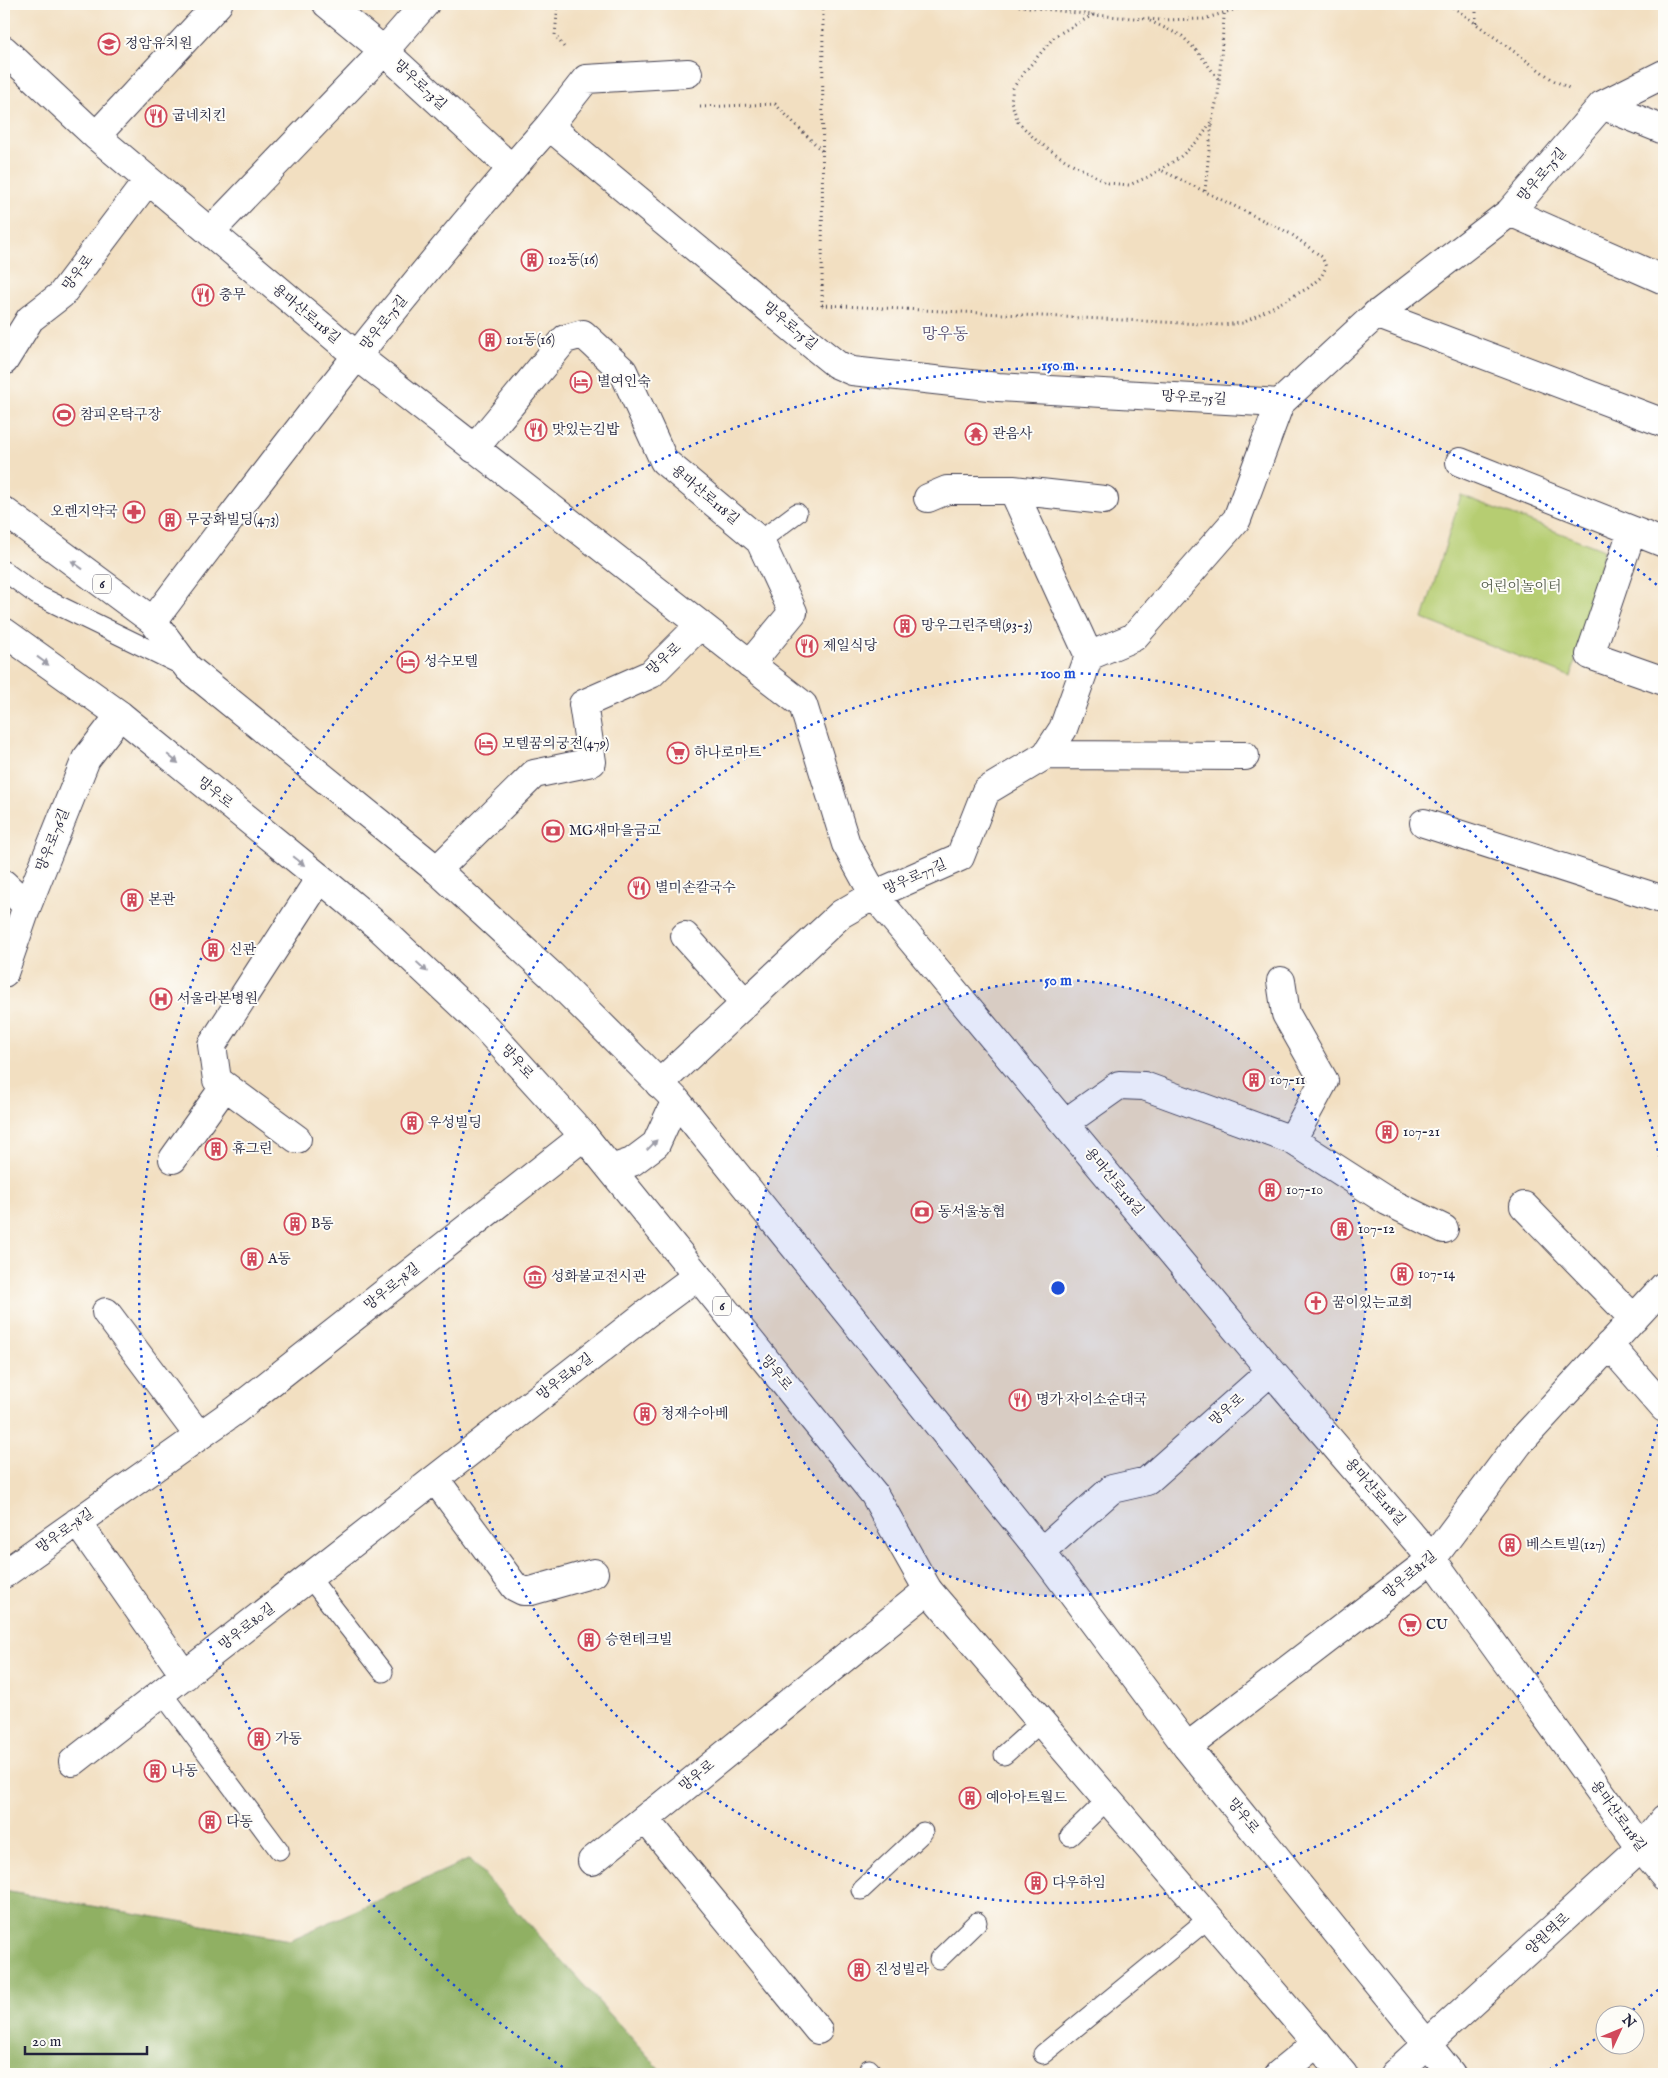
<svg xmlns="http://www.w3.org/2000/svg" width="1668" height="2078" font-family="'IM FELL English','Noto Serif KR',serif">
<style>
.green{fill:#b6cd72;stroke:#6c7856}
.forest{fill:#90b064;stroke:#596950}
.lines{fill:none;stroke-linecap:round;stroke-linejoin:round}
.service-casing{stroke:#413e4f;stroke-width:21}
.minor-casing{stroke:#413e4f;stroke-width:30}
.tertiary-casing{stroke:#413e4f;stroke-width:30}
.primary-casing{stroke:#413e4f;stroke-width:30}
.path{stroke:#413e4f;stroke-width:3;stroke-dasharray:1 4;stroke-linecap:butt}
.service{stroke:#fff;stroke-width:19}
.minor{stroke:#fff;stroke-width:28}
.tertiary{stroke:#fff;stroke-width:28}
.primary{stroke:#fff;stroke-width:28}
.oneway{fill:#9c9ca7}
.ring{fill:none;stroke:#1d4ed8;stroke-width:2.5;stroke-dasharray:2.5 5}
.labels{text-anchor:middle;dominant-baseline:central;stroke-width:4;stroke-linejoin:round;paint-order:stroke}
.shield{fill:#fdfcf7;stroke:#646373;stroke-width:1}
.shield-label{font-size:12px;font-weight:bold;fill:#22223b}
.poi-label{font-size:14px;fill:#22223b;stroke:#fdfcf7;text-anchor:start}
.street-label{font-size:14px;fill:#22223b;stroke:#fdfcf7}
.park-label{font-size:14px;fill:#565e4e;stroke:#fdfcf7}
.quarter-label{font-size:16px;fill:#584e71;stroke:#fdfcf7}
.centre{fill:#1d4ed8;stroke:#fdfcf7;stroke-width:2.5}
.ring-label{font-size:15px;text-anchor:middle;font-weight:bold;fill:#1d4ed8;stroke:#fdfcf7;stroke-width:4;stroke-linejoin:round;paint-order:stroke}
</style>
<rect width="100%" height="100%" fill="#fdfcf7"/>
<filter id="ink" filterUnits="userSpaceOnUse"><feTurbulence type="fractalNoise" baseFrequency=".02" numOctaves="2"/><feDisplacementMap in="SourceGraphic" scale="10" xChannelSelector="R" yChannelSelector="G"/><feConvolveMatrix kernelMatrix="1 2 1 2 8 2 1 2 1" color-interpolation-filters="sRGB"/></filter>
<filter id="wash" filterUnits="userSpaceOnUse"><feTurbulence type="fractalNoise" baseFrequency=".0096" numOctaves="4" result="noise"/><feDisplacementMap in="SourceGraphic" scale="20" xChannelSelector="R" yChannelSelector="G"/><feGaussianBlur stdDeviation="1.12" result="paint"/><feColorMatrix in="noise" values="0 0 0 0 0 0 0 0 0 0 0 0 0 0 0 0 0 1.4 0 .05"/><feComposite in="paint" operator="in"/></filter>
<g filter="url(#wash)">
<rect width="100%" height="100%" fill="#f2dfc1"/>
<!-- green -->
<path class="green" d="M 1461,495 L 1604,550 L 1571,677 L 1423,619 Z"/>
<!-- forest -->
<path class="forest" d="M 470,1859 L 664,2074 L 4,2074 L 4,1891 L 290,1940 Z"/>
</g>
<g filter="url(#ink)">
<g class="lines">
<!-- service casing -->
<g class="service-casing">
<path id="service" d="M 760,541 L 797,513
M 4,571 L 37,595 L 185,667
M 310,1578 L 383,1672
M 162,1693 L 279,1850
M 1004,1755 L 1041,1722
M 1070,1836 L 1107,1800
M 861,1890 L 923,1832
M 939,1959 L 977,1922
M 1043,2054 L 1209,1918
M 869,2069 L 873,2074"/>
</g>
<!-- minor casing -->
<g class="minor-casing">
<path id="minor" d="M 327,4 L 384,51 L 511,168
M 4,50 L 96,136 L 357,356 L 803,705 L 846,844 L 874,895 L 1271,1371 L 1432,1559 L 1641,1848 L 1664,1876
M 1602,105 L 1664,130
M 549,126 L 586,79 L 688,73
M 96,136 L 218,4
M 1510,212 L 1664,280
M 210,232 L 384,51 L 425,4
M 1376,314 L 1664,423
M 4,361 L 30,319 L 61,295 L 148,180
M 474,449 L 565,339 L 583,334 L 623,371 L 664,461 L 760,541 L 793,612 L 750,664
M 1460,462 L 1664,543
M 928,498 L 947,490 L 1013,490 L 1104,500
M 1632,531 L 1590,655 L 1664,681
M 153,621 C 280,452 409,284 549,126 L 821,352 L 836,364 L 852,371 L 998,387 L 1280,403 L 1371,319 L 1510,212 L 1602,105 L 1664,74
M 1089,656 L 1134,637 L 1237,519 L 1280,403
M 1046,755 L 1245,756
M 1424,823 L 1664,900
M 437,870 L 534,774 L 592,762 L 583,704 L 651,674 L 700,625
M 4,884 L 27,906
M 685,936 L 745,1003
M 4,973 L 27,906 L 86,759 L 120,715
M 1281,981 L 1286,1014 L 1324,1081 L 1292,1140
M 659,1084 L 841,914 L 874,895 L 960,857 L 986,791 L 1046,755 L 1063,729 L 1089,656 L 1013,490
M 1065,1123 L 1119,1085 L 1144,1086 L 1292,1140 L 1387,1201 L 1444,1229
M 297,1139 L 217,1080 L 212,1045 L 320,878
M 173,1159 L 225,1086
M 1524,1206 L 1634,1319
M 106,1312 L 199,1436
M 1609,1345 L 1664,1408
M 435,1479 L 515,1587 L 523,1591 L 531,1591 L 594,1573
M 77,1522 L 185,1676
M 1041,1552 L 1112,1489 L 1147,1481 L 1271,1371
M 4,1574 L 236,1410 L 584,1136
M 1187,1747 L 1432,1559 L 1519,1443 L 1664,1286
M 73,1762 L 651,1310 L 697,1276
M 592,1861 L 653,1812
M 818,2030 L 652,1827 L 649,1816 L 928,1590
M 1279,2074 L 1317,2043"/>
</g>
<!-- tertiary casing -->
<g class="tertiary-casing">
<path id="tertiary" d="M 1394,2074 L 1641,1848 L 1664,1819"/>
</g>
<!-- primary casing -->
<g class="primary-casing">
<path id="primary" d="M 4,511 L 153,621 L 188,668 L 437,870 L 551,975 L 676,1100 L 1041,1552 L 1187,1747 L 1451,2074
M 4,632 L 120,715 L 320,878 L 380,928 L 486,1028 L 584,1136 L 874,1494 L 928,1590 L 1343,2074
M 611,1169 L 632,1162 L 656,1144 L 676,1100"/>
</g>
<!-- path -->
<path class="path" d="M 558,4 L 555,35 L 566,50
M 1004,4 L 1093,15 L 1160,20 L 1204,19 L 1252,4
M 1449,4 L 1553,80 L 1569,88
M 1093,15 L 1055,36 L 1023,74 L 1013,88 L 1011,101 L 1018,122 L 1037,141 L 1065,160 L 1108,183 L 1129,185 L 1148,177 L 1179,158 L 1200,139 L 1212,120 L 1218,95 L 1225,4
M 1150,21 L 1182,36 L 1198,52 L 1219,80
M 1476,23 L 1476,4
M 700,107 L 775,104 L 822,151
M 1205,191 L 1212,121
M 822,305 L 1221,325 L 1243,323 L 1308,288 L 1321,277 L 1326,267 L 1322,257 L 1291,234 L 1161,170
M 822,306 L 823,4"/>
<!-- service -->
<use href="#service" class="service"/>
<!-- minor -->
<use href="#minor" class="minor"/>
<!-- tertiary -->
<use href="#tertiary" class="tertiary"/>
<!-- primary -->
<use href="#primary" class="primary"/>
</g>
<!-- one-way arrows -->
<defs><path id="oneway-solid" d="M-6-.8H1V-3.2L6.5 0L1 3.2V.8H-6Z" transform="scale(1.25)"/></defs>
<g class="oneway">
<use href="#oneway-solid" transform="translate(77 565) rotate(-144)"/>
<use href="#oneway-solid" transform="translate(43 661) rotate(36)"/>
<use href="#oneway-solid" transform="translate(173 759) rotate(39)"/>
<use href="#oneway-solid" transform="translate(299 861) rotate(39)"/>
<use href="#oneway-solid" transform="translate(422 967) rotate(43)"/>
<use href="#oneway-solid" transform="translate(652 1145) rotate(-46)"/>
</g>
</g>
<!-- distance rings -->
<circle cx="1058" cy="1288" r="308" fill="#1d4ed8" fill-opacity=".12"/>
<g class="ring">
<circle cx="1058" cy="1288" r="308"/>
<path d="M1664 1395A615 615 0 1 1 1664 1181"/>
<path d="M1664 1985A923 923 0 0 1 1626 2015M1601 2035A923 923 0 0 1 1547 2071M569 2071A923 923 0 1 1 1664 591"/>
</g>
<!-- icons -->
<defs>
<g id="school-ring" transform="scale(1.125)"><circle r="9.5" fill="#fdfcf7" stroke="#d1495b" stroke-width="1.5"/><path d="M0-5L7-2L0 1L-7-2ZM-4 1L0 2.5L4 1V4Q0 6-4 4Z" fill="#d1495b"/></g>
<g id="restaurant-ring" transform="scale(1.125)"><circle r="9.5" fill="#fdfcf7" stroke="#d1495b" stroke-width="1.5"/><path d="M-5-6h1v4h1v-4h1v4h1v-4h1v5L-1.5 .5V6h-2V.5L-5-1ZM5-6V6H3V1.5H1.5Q1.5-4 5-6Z" fill="#d1495b"/></g>
<g id="building-ring" transform="scale(1.125)"><circle r="9.5" fill="#fdfcf7" stroke="#d1495b" stroke-width="1.5"/><path d="M-4-6H4V6H1V3H-1V6H-4ZM-2.5-4.3h1.7v1.8h-1.7ZM.8-4.3h1.7v1.8H.8ZM-2.5-1h1.7V.8h-1.7ZM.8-1h1.7V.8H.8Z" fill="#d1495b"/></g>
<g id="hotel-ring" transform="scale(1.125)"><circle r="9.5" fill="#fdfcf7" stroke="#d1495b" stroke-width="1.5"/><path d="M-6-4.5h1.5V1H6V5H4.5V3h-9V5H-6ZM-4 0a1.8 1.8 0 1 1 3.6 0ZM.5 0V-2.5h3Q6-2.5 6 0Z" fill="#d1495b"/></g>
<g id="stadium-ring" transform="scale(1.125)"><circle r="9.5" fill="#fdfcf7" stroke="#d1495b" stroke-width="1.5"/><path d="M0-5a6.5 5 0 1 0 0 10a6.5 5 0 1 0 0-10ZM-3.5-1.8h7v3.6h-7Z" fill="#d1495b"/></g>
<g id="temple-ring" transform="scale(1.125)"><circle r="9.5" fill="#fdfcf7" stroke="#d1495b" stroke-width="1.5"/><path d="M0-6L5-2H3V0L6.5 2.5H4V6H1.5V3h-3V6H-4V2.5H-6.5L-3 0V-2H-5Z" fill="#d1495b"/></g>
<g id="pharmacy-ring" transform="scale(1.125)"><circle r="9.5" fill="#fdfcf7" stroke="#d1495b" stroke-width="1.5"/><path d="M-2-6h4v4h4v4h-4v4h-4v-4h-4v-4h4Z" fill="#d1495b"/></g>
<g id="supermarket-ring" transform="scale(1.125)"><circle r="9.5" fill="#fdfcf7" stroke="#d1495b" stroke-width="1.5"/><path d="M-6-5.5h2.5l.6 2H6L4.5 2H-2.5L-4.4-4H-6ZM-1.5 3.2a1.3 1.3 0 1 0 .1 0ZM3 3.2a1.3 1.3 0 1 0 .1 0Z" fill="#d1495b"/></g>
<g id="bank-ring" transform="scale(1.125)"><circle r="9.5" fill="#fdfcf7" stroke="#d1495b" stroke-width="1.5"/><path d="M-6-4H6V4H-6ZM0-2.3a2.3 2.3 0 1 0 0 4.6a2.3 2.3 0 1 0 0-4.6Z" fill="#d1495b"/></g>
<g id="hospital-ring" transform="scale(1.125)"><circle r="9.5" fill="#fdfcf7" stroke="#d1495b" stroke-width="1.5"/><path d="M-5-5h3v3.5h4V-5h3V5h-3V1.5h-4V5h-3Z" fill="#d1495b"/></g>
<g id="museum-ring" transform="scale(1.125)"><circle r="9.5" fill="#fdfcf7" stroke="#d1495b" stroke-width="1.5"/><path d="M0-6L6-3V-2H-6V-3ZM-5-1h2V3h-2ZM-1-1h2V3h-2ZM3-1h2V3H3ZM-6 4H6V6H-6Z" fill="#d1495b"/></g>
<g id="church-ring" transform="scale(1.125)"><circle r="9.5" fill="#fdfcf7" stroke="#d1495b" stroke-width="1.5"/><path d="M-1.2-6h2.4v3.5h3.3v2.4h-3.3V6h-2.4V-.1h-3.3v-2.4h3.3Z" fill="#d1495b"/></g>
</defs>
<g fill-rule="evenodd">
<use href="#school-ring" x="109" y="44"/>
<use href="#restaurant-ring" x="156" y="116"/>
<use href="#building-ring" x="532" y="260"/>
<use href="#restaurant-ring" x="203" y="295"/>
<use href="#building-ring" x="490" y="340"/>
<use href="#hotel-ring" x="581" y="382"/>
<use href="#stadium-ring" x="64" y="415"/>
<use href="#restaurant-ring" x="536" y="430"/>
<use href="#temple-ring" x="976" y="434"/>
<use href="#pharmacy-ring" x="134" y="512"/>
<use href="#building-ring" x="170" y="520"/>
<use href="#building-ring" x="905" y="626"/>
<use href="#restaurant-ring" x="807" y="646"/>
<use href="#hotel-ring" x="408" y="662"/>
<use href="#hotel-ring" x="486" y="744"/>
<use href="#supermarket-ring" x="678" y="753"/>
<use href="#bank-ring" x="553" y="831"/>
<use href="#restaurant-ring" x="639" y="888"/>
<use href="#building-ring" x="132" y="900"/>
<use href="#building-ring" x="213" y="950"/>
<use href="#hospital-ring" x="161" y="999"/>
<use href="#building-ring" x="1254" y="1080"/>
<use href="#building-ring" x="412" y="1123"/>
<use href="#building-ring" x="1387" y="1132"/>
<use href="#building-ring" x="216" y="1149"/>
<use href="#building-ring" x="1270" y="1190"/>
<use href="#bank-ring" x="922" y="1212"/>
<use href="#building-ring" x="295" y="1224"/>
<use href="#building-ring" x="1342" y="1229"/>
<use href="#building-ring" x="252" y="1259"/>
<use href="#building-ring" x="1402" y="1274"/>
<use href="#museum-ring" x="535" y="1277"/>
<use href="#church-ring" x="1316" y="1303"/>
<use href="#restaurant-ring" x="1020" y="1400"/>
<use href="#building-ring" x="645" y="1414"/>
<use href="#building-ring" x="1510" y="1545"/>
<use href="#supermarket-ring" x="1410" y="1625"/>
<use href="#building-ring" x="589" y="1640"/>
<use href="#building-ring" x="259" y="1739"/>
<use href="#building-ring" x="155" y="1771"/>
<use href="#building-ring" x="970" y="1798"/>
<use href="#building-ring" x="210" y="1822"/>
<use href="#building-ring" x="1036" y="1883"/>
<use href="#building-ring" x="859" y="1970"/>
</g>
<g class="labels">
<!-- shield labels -->
<g class="shield">
<rect x="93" y="574.5" width="18" height="19" rx="4"/>
<rect x="713" y="1296.5" width="18" height="19" rx="4"/>
</g>
<g class="shield-label">
<text x="102" y="584">6</text>
<text x="722" y="1306">6</text>
</g>
<!-- poi labels -->
<g class="poi-label">
<text x="125" y="44">정암유치원</text>
<text x="172" y="116">굽네치킨</text>
<text x="548" y="260">102동(16)</text>
<text x="219" y="295">충무</text>
<text x="506" y="340">101동(16)</text>
<text x="597" y="382">별여인숙</text>
<text x="80" y="415">참피온탁구장</text>
<text x="552" y="430">맛있는김밥</text>
<text x="992" y="434">관음사</text>
<text x="118" y="512" text-anchor="end">오렌지약국</text>
<text x="186" y="520">무궁화빌딩(473)</text>
<text x="921" y="626">망우그린주택(93-3)</text>
<text x="823" y="646">제일식당</text>
<text x="424" y="662">성수모텔</text>
<text x="502" y="744">모텔꿈의궁전(479)</text>
<text x="694" y="753">하나로마트</text>
<text x="569" y="831">MG새마을금고</text>
<text x="655" y="888">별미손칼국수</text>
<text x="148" y="900">본관</text>
<text x="229" y="950">신관</text>
<text x="177" y="999">서울라본병원</text>
<text x="1270" y="1080">107-11</text>
<text x="428" y="1123">우성빌딩</text>
<text x="1403" y="1132">107-21</text>
<text x="232" y="1149">휴그린</text>
<text x="1286" y="1190">107-10</text>
<text x="938" y="1212">동서울농협</text>
<text x="311" y="1224">B동</text>
<text x="1358" y="1229">107-12</text>
<text x="268" y="1259">A동</text>
<text x="1418" y="1274">107-14</text>
<text x="551" y="1277">성화불교전시관</text>
<text x="1332" y="1303">꿈이있는교회</text>
<text x="1036" y="1400">명가 자이소순대국</text>
<text x="661" y="1414">청재수아베</text>
<text x="1526" y="1545">베스트빌(127)</text>
<text x="1426" y="1625">CU</text>
<text x="605" y="1640">승현테크빌</text>
<text x="275" y="1739">가동</text>
<text x="171" y="1771">나동</text>
<text x="986" y="1798">예아아트월드</text>
<text x="226" y="1822">다동</text>
<text x="1052" y="1883">다우하임</text>
<text x="875" y="1970">진성빌라</text>
</g>
<!-- street labels -->
<g class="street-label">
<text transform="translate(420 85) rotate(43)">망우로73길</text>
<text transform="translate(1542 175) rotate(-49)">망우로75길</text>
<text transform="translate(78 273) rotate(-53)">망우로</text>
<text transform="translate(306 314) rotate(40)">용마산로118길</text>
<text transform="translate(384 323) rotate(-51)">망우로75길</text>
<text transform="translate(790 326) rotate(40)">망우로75길</text>
<text transform="translate(1194 398) rotate(3)">망우로75길</text>
<text transform="translate(705 495) rotate(40)">용마산로118길</text>
<text transform="translate(664 659) rotate(-42)">망우로</text>
<text transform="translate(215 793) rotate(39)">망우로</text>
<text transform="translate(53 840) rotate(-68)">망우로76길</text>
<text transform="translate(915 877) rotate(-24)">망우로77길</text>
<text transform="translate(517 1062) rotate(48)">망우로</text>
<text transform="translate(1114 1182) rotate(50)">용마산로118길</text>
<text transform="translate(392 1287) rotate(-38)">망우로78길</text>
<text transform="translate(776 1373) rotate(51)">망우로</text>
<text transform="translate(565 1377) rotate(-38)">망우로80길</text>
<text transform="translate(1227 1410) rotate(-41)">망우로</text>
<text transform="translate(1375 1492) rotate(49)">용마산로118길</text>
<text transform="translate(65 1531) rotate(-35)">망우로78길</text>
<text transform="translate(1410 1575) rotate(-40)">망우로81길</text>
<text transform="translate(247 1627) rotate(-38)">망우로80길</text>
<text transform="translate(697 1776) rotate(-39)">망우로</text>
<text transform="translate(1243 1816) rotate(51)">망우로</text>
<text transform="translate(1618 1816) rotate(54)">용마산로118길</text>
<text transform="translate(1548 1934) rotate(-43)">양원역로</text>
</g>
<!-- park labels -->
<g class="park-label">
<text x="1521" y="587">어린이놀이터</text>
</g>
<!-- quarter labels -->
<g class="quarter-label">
<text x="945" y="335">망우동</text>
</g>
</g>
<circle cx="1058" cy="1288" r="8" class="centre"/>
<g class="ring-label">
<text x="1058" y="370">150 m</text>
<text x="1058" y="678">100 m</text>
<text x="1058" y="985">50 m</text>
</g>
<!-- margin -->
<rect width="1668" height="2078" fill="none" stroke="#fdfcf7" stroke-width="20"/>
<!-- north arrow -->
<g transform="translate(1620 2030) rotate(46)"><circle r="24" fill="#fdfcf7" stroke="#a5a5ac"/>
<path d="M0-4L9 19L0 12L-9 19Z" fill="#d1495b"/>
<text y="-8" font-size="14" font-weight="bold" text-anchor="middle" fill="#22223b">N</text>
</g>
<!-- scale -->
<path d="M25 2046v8h122v-8" fill="none" stroke="#22223b" stroke-width="2.5"/>
<text x="32" y="2046" font-size="15" fill="#22223b" stroke="#fdfcf7" stroke-width="4" paint-order="stroke">20 m</text>
</svg>
